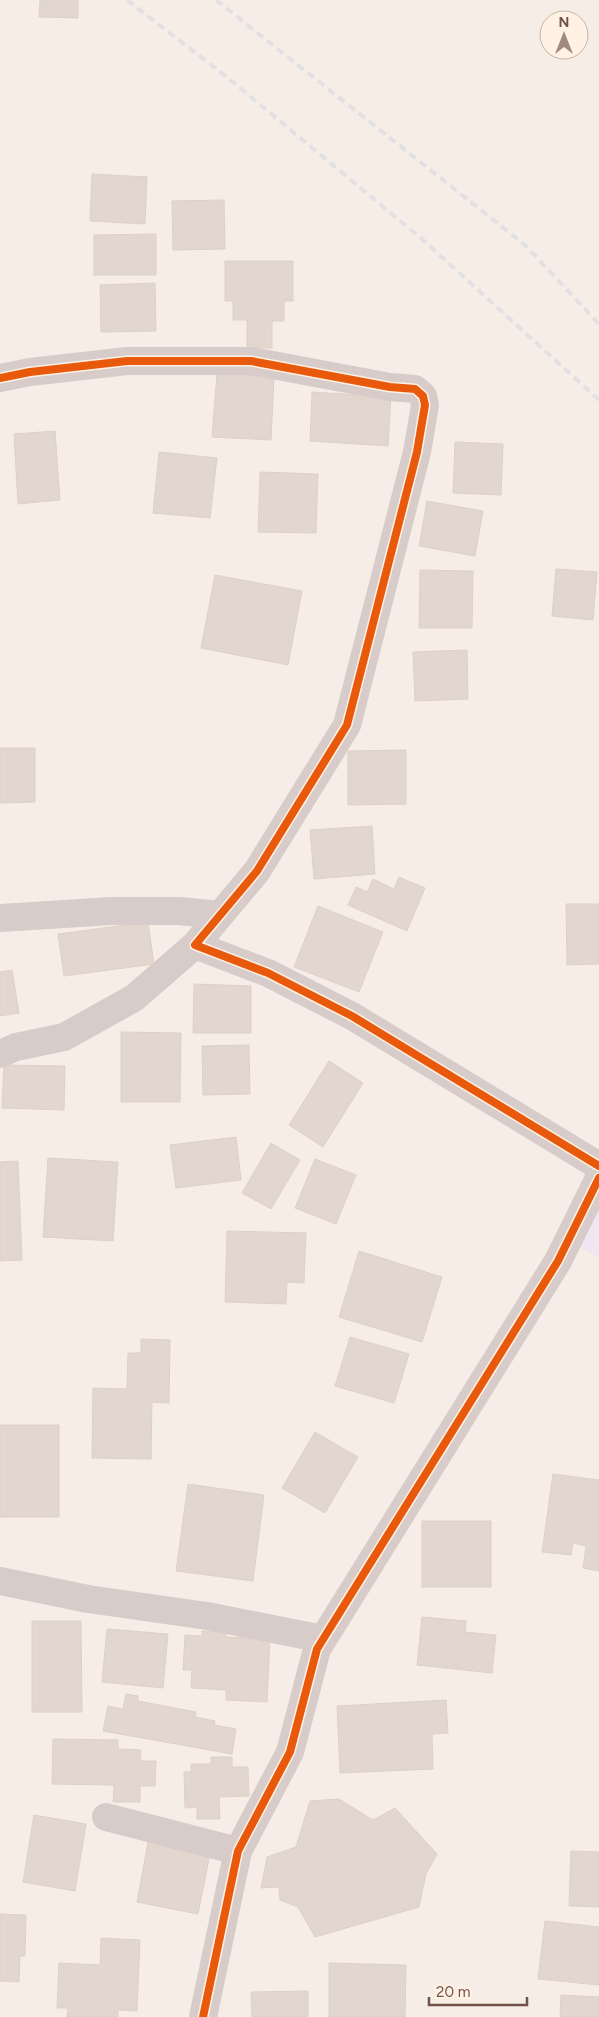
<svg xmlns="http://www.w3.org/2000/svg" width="599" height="2017" font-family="Figtree,sans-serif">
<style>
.education{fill:#f0e5f0}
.building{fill:#e2d6ce;stroke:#ded0c8}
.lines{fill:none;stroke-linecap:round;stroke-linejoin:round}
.minor{stroke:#d7ccc9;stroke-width:28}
.rail{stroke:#e3e0e3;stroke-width:4;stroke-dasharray:8 5;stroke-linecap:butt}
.cycleway-casing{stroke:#fff2e5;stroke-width:11}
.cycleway{stroke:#e8590c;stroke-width:8}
</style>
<rect width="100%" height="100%" fill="#f6eee6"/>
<!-- education -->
<path class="education" d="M 599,1208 L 599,1258 L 580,1247 Z"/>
<!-- building -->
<path class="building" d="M 40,0 L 78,0 L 78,18 L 39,17 Z
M 92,174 L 147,177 L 145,224 L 90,221 Z
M 224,200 L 225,249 L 173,250 L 172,201 Z
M 156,234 L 156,275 L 94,275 L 94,235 Z
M 225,261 L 293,261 L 293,301 L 284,301 L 284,321 L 272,321 L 272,348 L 247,348 L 247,320 L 233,320 L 233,301 L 225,301 Z
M 155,283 L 156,331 L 101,332 L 100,285 Z
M 217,373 L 274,377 L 271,440 L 212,437 Z
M 312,392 L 391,397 L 388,446 L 310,441 Z
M 55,431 L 60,500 L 18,504 L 14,434 Z
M 455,442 L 503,444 L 501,495 L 453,493 Z
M 159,452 L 217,458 L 210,518 L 153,513 Z
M 260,472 L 318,474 L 316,533 L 258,532 Z
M 427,501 L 483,511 L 475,556 L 419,546 Z
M 556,569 L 597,572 L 593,620 L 552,616 Z
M 420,570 L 473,571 L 472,628 L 419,628 Z
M 215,575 L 302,591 L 288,665 L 201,648 Z
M 467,650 L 468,699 L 415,701 L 413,652 Z
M 0,748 L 35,748 L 35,802 L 0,803 Z
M 406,750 L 406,804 L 348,805 L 348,751 Z
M 372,826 L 375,874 L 314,879 L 310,830 Z
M 399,877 L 425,888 L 407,931 L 348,905 L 356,887 L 367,892 L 373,879 L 394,889 Z
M 566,904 L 599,904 L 599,964 L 567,965 Z
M 318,906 L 383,932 L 359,992 L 294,967 Z
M 148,922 L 154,964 L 64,976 L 58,934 Z
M 12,970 L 19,1013 L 0,1016 L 0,972 Z
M 194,984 L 251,986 L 251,1033 L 193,1033 Z
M 121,1032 L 181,1033 L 180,1102 L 121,1102 Z
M 249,1045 L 250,1094 L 203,1095 L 202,1046 Z
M 329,1061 L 363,1083 L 323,1147 L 289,1125 Z
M 4,1065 L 65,1066 L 64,1110 L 2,1108 Z
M 236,1137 L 241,1180 L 176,1188 L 170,1145 Z
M 271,1143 L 300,1160 L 271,1209 L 242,1193 Z
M 48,1158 L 118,1162 L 113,1241 L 43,1237 Z
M 315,1159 L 356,1175 L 336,1224 L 295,1208 Z
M 18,1161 L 22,1260 L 0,1261 L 0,1162 Z
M 227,1231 L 306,1233 L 304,1283 L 287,1282 L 286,1304 L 225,1302 Z
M 359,1251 L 442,1277 L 422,1342 L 339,1317 Z
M 350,1337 L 409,1354 L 394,1403 L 335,1386 Z
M 141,1339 L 170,1340 L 169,1403 L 152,1402 L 151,1459 L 92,1458 L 93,1388 L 127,1389 L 128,1353 L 141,1353 Z
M 0,1425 L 59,1425 L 59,1517 L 0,1517 Z
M 315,1432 L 358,1457 L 325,1513 L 282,1488 Z
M 553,1474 L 599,1480 L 599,1571 L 583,1568 L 586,1546 L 573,1543 L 571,1555 L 542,1552 Z
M 188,1484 L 264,1495 L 253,1581 L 176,1571 Z
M 422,1521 L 491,1521 L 491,1587 L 422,1587 Z
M 422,1617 L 466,1621 L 465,1632 L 496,1635 L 492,1673 L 417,1665 Z
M 32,1621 L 81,1621 L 82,1712 L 32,1712 Z
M 107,1629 L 168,1634 L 163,1688 L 102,1682 Z
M 202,1631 L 226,1632 L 226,1637 L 270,1639 L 267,1702 L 226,1700 L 226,1690 L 191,1688 L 192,1670 L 183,1670 L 185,1635 L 202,1636 Z
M 126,1694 L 138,1696 L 138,1701 L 196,1712 L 195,1717 L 215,1721 L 214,1725 L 236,1729 L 232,1754 L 103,1731 L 108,1706 L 123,1709 Z
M 446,1700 L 448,1733 L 432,1734 L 433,1769 L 340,1773 L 337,1706 Z
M 53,1739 L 118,1740 L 118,1749 L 141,1750 L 140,1761 L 156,1761 L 155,1786 L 140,1786 L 140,1802 L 113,1802 L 114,1785 L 52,1784 Z
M 211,1757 L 232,1757 L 232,1767 L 248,1767 L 249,1796 L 219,1797 L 220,1819 L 197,1819 L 197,1807 L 185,1808 L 184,1772 L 191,1772 L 191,1764 L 211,1764 Z
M 339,1799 L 373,1820 L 395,1808 L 437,1854 L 426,1874 L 419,1907 L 315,1937 L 298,1907 L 280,1900 L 279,1887 L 261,1888 L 267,1857 L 296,1847 L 310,1801 Z
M 34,1815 L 86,1824 L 75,1891 L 23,1882 Z
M 148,1842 L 210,1854 L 198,1914 L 137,1902 Z
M 571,1851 L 599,1852 L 599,1907 L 569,1906 Z
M 0,1914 L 26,1915 L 25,1956 L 20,1956 L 19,1982 L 0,1981 Z
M 545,1921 L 599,1927 L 599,1985 L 538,1979 Z
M 101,1938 L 140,1940 L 137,2011 L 118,2010 L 118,2017 L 67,2017 L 68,2008 L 57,2008 L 59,1963 L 100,1965 Z
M 329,1963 L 406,1965 L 405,2017 L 329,2017 Z
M 308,1991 L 308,2017 L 252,2017 L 251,1992 Z
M 561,1995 L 599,1997 L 599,2017 L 560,2017 Z"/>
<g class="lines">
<!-- minor -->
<path class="minor" d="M 0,378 L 30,372 L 127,361 L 251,361 L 390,387 L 415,389 L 423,396 L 425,405 L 417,452 L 347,725 L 257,871 L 195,945 L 268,973 L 352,1016 L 599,1166
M 0,918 L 112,911 L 179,911 L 220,915
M 0,1054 L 16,1047 L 64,1037 L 134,998 L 195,945
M 0,1581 L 88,1599 L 207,1616 L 323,1639
M 106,1817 L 238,1851
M 203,2017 L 238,1851 L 290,1752 L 317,1649 L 558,1261 L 599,1178"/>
<!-- rail -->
<path class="rail" d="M 127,0 L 228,78 L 422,239 L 599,400
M 216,0 L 525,245 L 599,324"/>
<!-- cycleway casing -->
<g class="cycleway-casing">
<path id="cycleway" d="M 0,378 L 30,372 L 127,361 L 251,361 L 390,387 L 415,389 L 423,396 L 425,405 L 417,452 L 347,725 L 257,871 L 195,945 L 268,973 L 352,1016 L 599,1166
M 203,2017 L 238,1851 L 290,1752 L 317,1649 L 558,1261 L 599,1178"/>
</g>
<!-- cycleway -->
<use href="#cycleway" class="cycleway"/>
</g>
<!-- north arrow -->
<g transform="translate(564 35)"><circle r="24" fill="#fff2e5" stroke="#c7b2a6"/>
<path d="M0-4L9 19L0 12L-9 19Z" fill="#a0897f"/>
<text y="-8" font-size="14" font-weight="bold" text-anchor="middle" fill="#725248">N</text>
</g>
<!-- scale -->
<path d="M429 1997v8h98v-8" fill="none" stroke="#725248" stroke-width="2.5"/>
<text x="436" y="1997" font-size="15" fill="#725248" stroke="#fff2e5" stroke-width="4" paint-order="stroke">20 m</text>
</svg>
